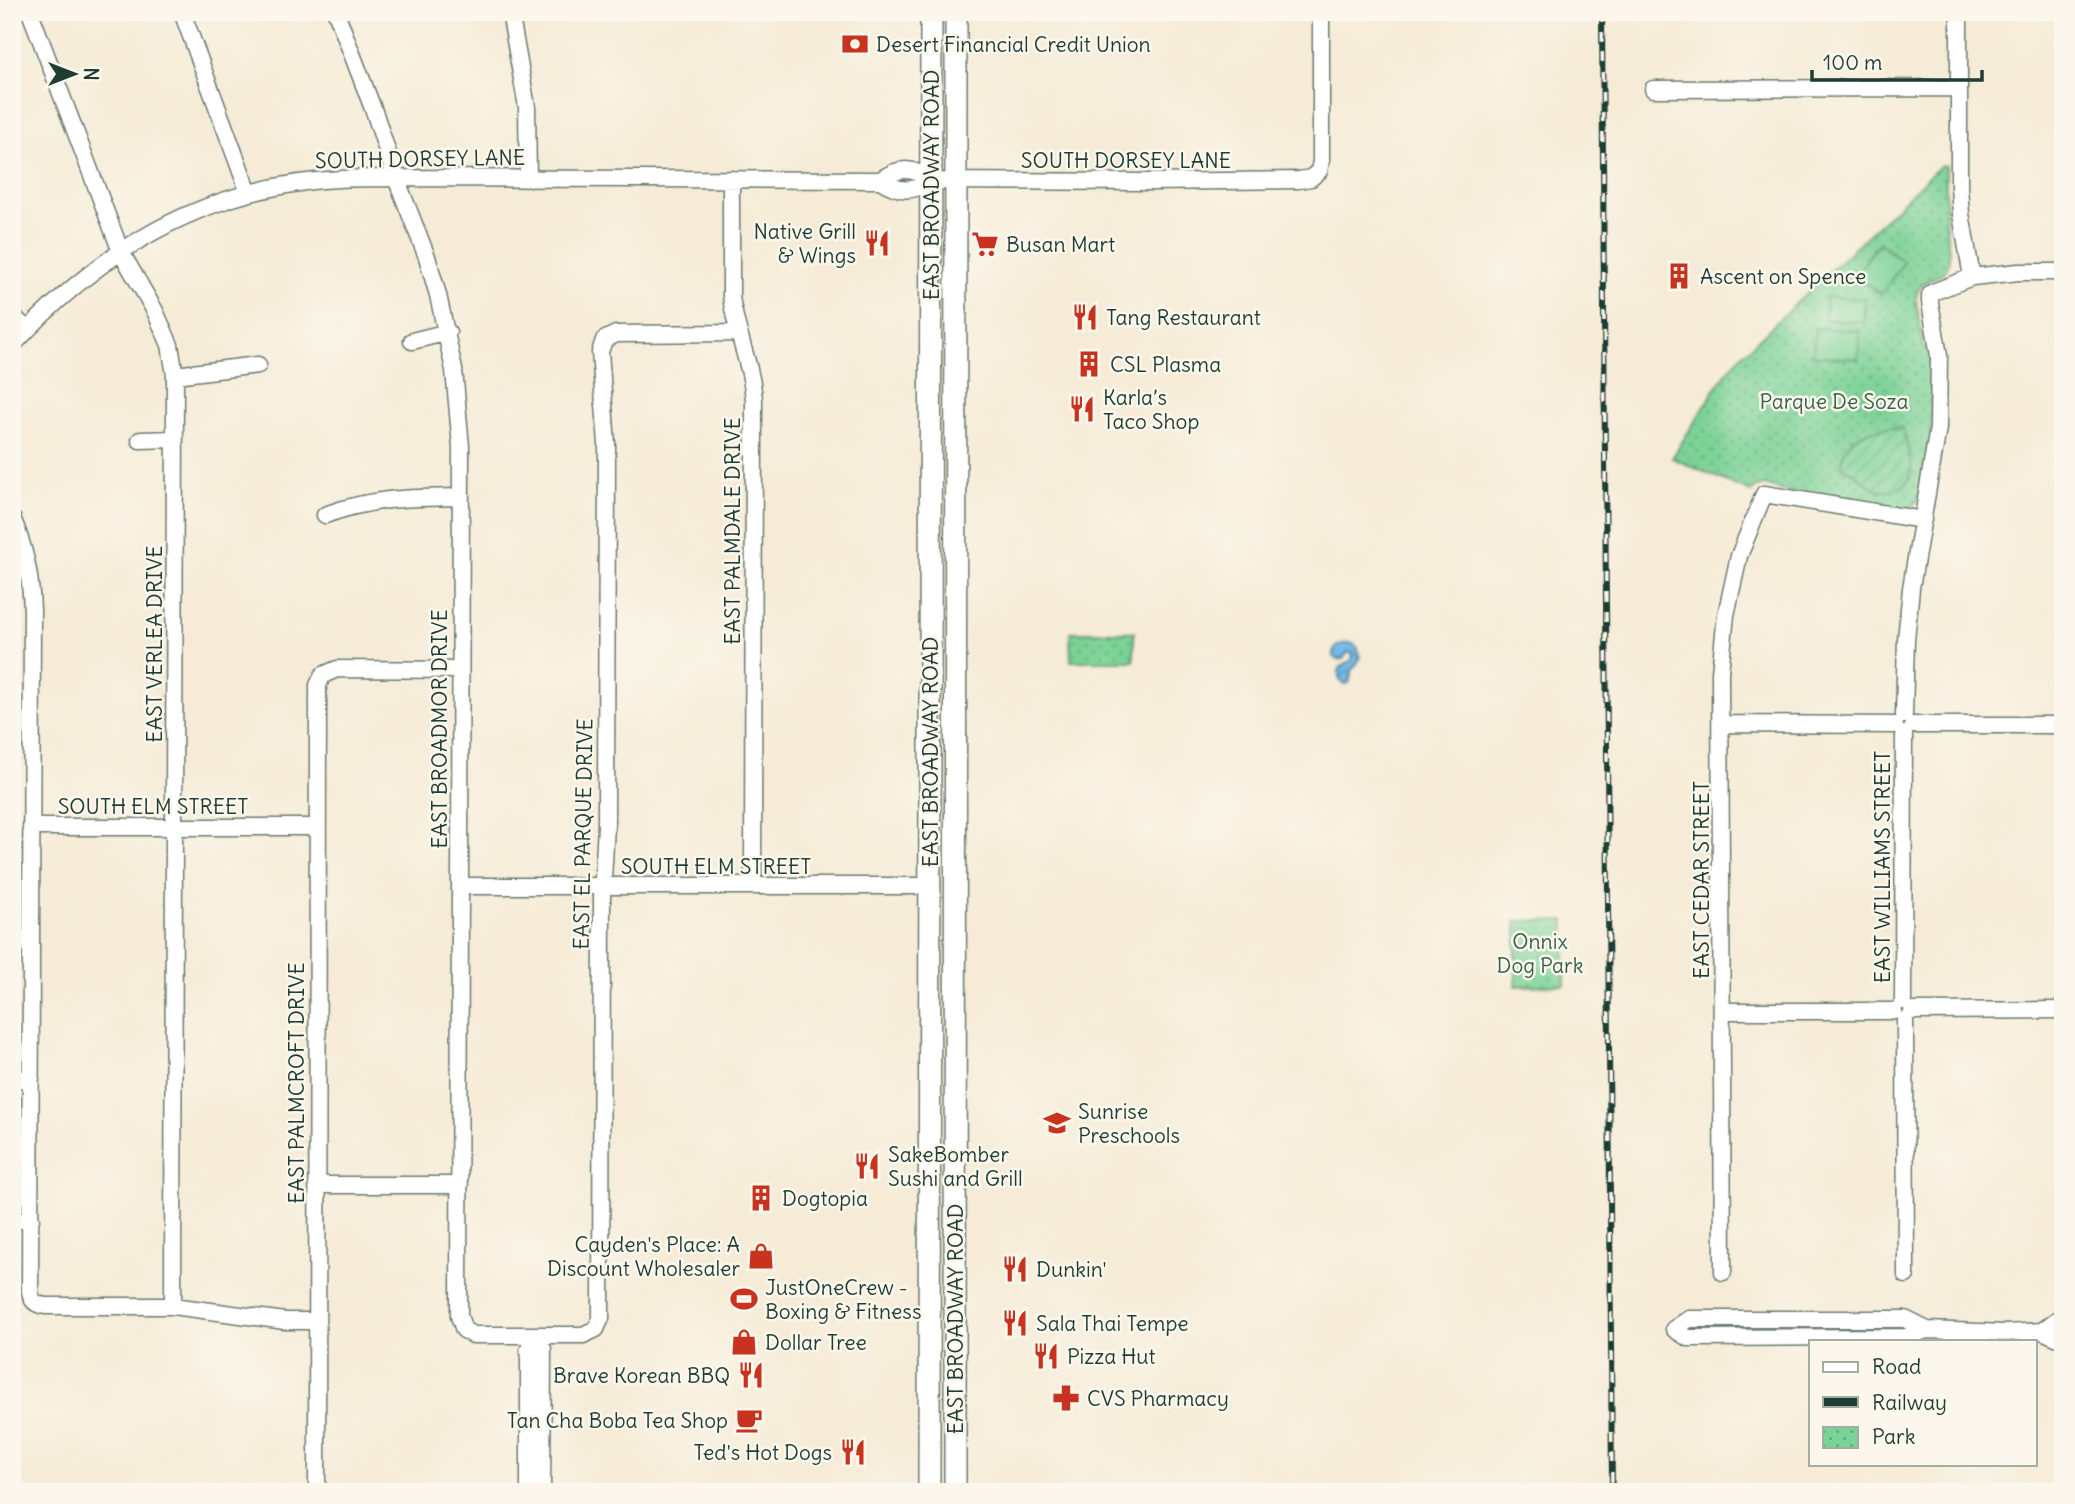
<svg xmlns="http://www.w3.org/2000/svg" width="2075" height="1504" font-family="Delius,sans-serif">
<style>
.park{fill:url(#park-dots);stroke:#4d8865;stroke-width:2}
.garden{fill:url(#garden-furrows);stroke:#4d8865;stroke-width:2}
.pitch{fill:#7bd296;stroke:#4d8865;stroke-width:2}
.water{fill:url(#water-waves);stroke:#487b8e;stroke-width:2}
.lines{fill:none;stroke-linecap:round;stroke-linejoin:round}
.minor-casing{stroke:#6a7a6d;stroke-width:19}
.major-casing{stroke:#6a7a6d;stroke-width:24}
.minor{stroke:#fff;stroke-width:16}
.major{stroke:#fff;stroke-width:21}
.rail-casing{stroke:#1f3d34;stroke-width:6}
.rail{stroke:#fbf7ec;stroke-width:3.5;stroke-dasharray:10;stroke-linecap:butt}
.labels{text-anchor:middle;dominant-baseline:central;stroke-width:5;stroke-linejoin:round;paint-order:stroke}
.poi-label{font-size:21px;fill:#1f3d34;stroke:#fbf7ec;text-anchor:start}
.street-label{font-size:21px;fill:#1f3d34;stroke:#fbf7ec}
.park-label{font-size:21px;fill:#36624c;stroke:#fbf7ec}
</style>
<defs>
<pattern id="park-dots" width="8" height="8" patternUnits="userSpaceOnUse" patternTransform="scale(1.75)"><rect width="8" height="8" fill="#7bd296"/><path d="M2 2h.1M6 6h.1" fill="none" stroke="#64ac7b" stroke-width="1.8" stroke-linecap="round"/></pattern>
<pattern id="garden-furrows" width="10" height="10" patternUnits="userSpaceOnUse" patternTransform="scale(1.75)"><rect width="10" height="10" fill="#7bd296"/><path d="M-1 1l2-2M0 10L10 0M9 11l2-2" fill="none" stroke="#64ac7b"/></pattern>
<pattern id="water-waves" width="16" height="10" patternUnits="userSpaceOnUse" patternTransform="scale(1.75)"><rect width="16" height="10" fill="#71b9e9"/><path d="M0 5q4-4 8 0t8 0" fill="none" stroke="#5c98be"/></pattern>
</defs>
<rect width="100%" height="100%" fill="#fbf7ec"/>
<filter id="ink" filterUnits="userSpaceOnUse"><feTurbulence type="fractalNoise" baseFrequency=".0143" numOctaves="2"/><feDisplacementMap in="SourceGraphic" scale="14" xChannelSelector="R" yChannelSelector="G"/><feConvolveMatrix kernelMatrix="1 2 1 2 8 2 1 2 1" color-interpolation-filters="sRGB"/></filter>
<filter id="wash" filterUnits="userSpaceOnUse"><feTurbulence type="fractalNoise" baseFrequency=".00686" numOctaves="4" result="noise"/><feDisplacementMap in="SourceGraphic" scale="28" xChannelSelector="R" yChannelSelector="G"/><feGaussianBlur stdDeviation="1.57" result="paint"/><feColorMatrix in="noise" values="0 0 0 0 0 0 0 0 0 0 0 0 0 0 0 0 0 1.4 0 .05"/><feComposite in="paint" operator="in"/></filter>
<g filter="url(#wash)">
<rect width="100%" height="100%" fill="#f5ebd6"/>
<!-- park -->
<path class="park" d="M 1941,165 L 1946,166 C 1946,186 1945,207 1946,227 C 1946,238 1952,253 1948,265 C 1943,281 1919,275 1916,298 L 1923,347 L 1930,353 L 1932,372 L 1931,433 L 1918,500 C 1914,505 1911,508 1905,509 L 1784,491 L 1765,485 L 1755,488 L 1751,492 L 1672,458 L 1721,380 L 1739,358 Z
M 1070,632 L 1134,632 L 1134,661 L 1071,661 Z
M 1565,920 L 1565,985 L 1516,986 L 1516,921 Z"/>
<!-- garden -->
<path class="garden" d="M 1882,428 L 1902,428 C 1907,449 1924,479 1895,490 C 1888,492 1880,492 1874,488 C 1862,481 1856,472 1842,467 C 1842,442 1858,432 1882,428 Z"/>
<!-- pitch -->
<path class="pitch" d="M 1879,243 L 1904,262 L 1881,294 L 1855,276 Z
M 1826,297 L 1865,299 L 1864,322 L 1825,320 Z
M 1815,328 L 1860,331 L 1858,359 L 1813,356 Z"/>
<!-- water -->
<path class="water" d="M 1351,643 L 1357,647 L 1361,657 L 1352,671 L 1349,683 L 1345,684 L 1340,680 C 1336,667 1343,666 1352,660 L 1353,654 L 1348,652 L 1343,659 L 1338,660 L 1334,657 C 1333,646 1341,643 1351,643 Z"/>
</g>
<g filter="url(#ink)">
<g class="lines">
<!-- minor casing -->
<g class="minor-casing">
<path id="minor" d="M 30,12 L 121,252 L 155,311 L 170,345 L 175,375 L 173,1306
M 182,12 L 249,193
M 336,12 L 375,114 L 396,178 L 427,257 L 438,295 L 454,370 L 461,447 L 459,1316 L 464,1330 L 473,1335 L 583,1335 L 596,1329 L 601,1318 L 602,898 L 606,825 L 607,444 L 600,352 L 604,340 L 616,334 L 739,333
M 510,12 L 527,107 L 528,178
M 1959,12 L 1959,187 L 1961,214 L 1972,277
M 1653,89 L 1959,88
M 731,179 L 731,296 C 735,331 752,365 754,401 L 753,886
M 880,180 C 899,167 912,166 931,181
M 12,315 L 27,330
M 412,341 L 448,332
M 12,346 C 92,260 182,200 299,183 C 331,178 363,178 396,178 L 880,180 C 899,192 912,193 931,181 L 1152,182 L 1299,180 L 1311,178 L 1319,171 L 1321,161 L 1321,12
M 175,375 L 258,365
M 140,440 L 175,439
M 325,515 C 374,497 410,498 461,497
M 12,518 C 25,547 31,577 32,610 L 30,1291 C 31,1301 36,1305 46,1306 L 173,1306 L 285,1321 L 317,1321
M 1904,715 L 1906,640 L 1911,588 L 1938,428 L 1939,356 L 1930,302 L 1930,295 L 1933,292 L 1972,277 L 2019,272 L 2063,272
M 1721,724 L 1895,725
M 1913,725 L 2063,725
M 31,827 L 317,827
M 460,886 L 930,886
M 12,939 L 31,939
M 1903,1001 L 1904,734
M 1723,1011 L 1894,1011
M 1912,1011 L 2063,1010
M 1905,1020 L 1906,1275
M 12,1079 L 31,1079
M 317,1185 L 460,1185
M 12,1220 L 31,1220
M 1723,1272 L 1720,672 L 1726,615 L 1739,556 L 1764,494 L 1923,520
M 1927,1330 L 1905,1319 L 1689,1319 L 1674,1329 L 1688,1338 L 1906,1337 L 1927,1330 L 2006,1333 L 2042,1331 L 2063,1340
M 2042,1331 L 2063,1315
M 317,1492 L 318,685 L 323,675 L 337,669 L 460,670
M 529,1492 L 529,1349 L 531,1342 L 536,1336 L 543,1349 L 542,1492"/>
</g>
<!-- major casing -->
<g class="major-casing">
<path id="major" d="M 929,1492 L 931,12
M 955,1492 L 956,12"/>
</g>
<!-- minor -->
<use href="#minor" class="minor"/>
<!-- major -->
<use href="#major" class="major"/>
<!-- rail casing -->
<g class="rail-casing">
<path id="rail" d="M 1602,12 L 1612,1492"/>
</g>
<!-- rail -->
<use href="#rail" class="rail"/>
</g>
</g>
<!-- icons -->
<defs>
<g id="bank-bare" transform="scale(2.1)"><path d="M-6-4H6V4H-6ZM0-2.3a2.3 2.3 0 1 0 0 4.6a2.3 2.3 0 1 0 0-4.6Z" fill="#c8321e" stroke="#fbf7ec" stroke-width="2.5" paint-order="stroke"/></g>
<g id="restaurant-bare" transform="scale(2.1)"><path d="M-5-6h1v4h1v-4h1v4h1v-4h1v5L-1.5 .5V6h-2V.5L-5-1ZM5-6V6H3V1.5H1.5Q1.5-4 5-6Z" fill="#c8321e" stroke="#fbf7ec" stroke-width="2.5" paint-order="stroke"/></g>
<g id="supermarket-bare" transform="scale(2.1)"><path d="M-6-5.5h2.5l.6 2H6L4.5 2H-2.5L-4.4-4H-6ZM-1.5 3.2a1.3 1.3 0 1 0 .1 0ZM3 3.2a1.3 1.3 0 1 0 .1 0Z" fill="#c8321e" stroke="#fbf7ec" stroke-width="2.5" paint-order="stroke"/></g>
<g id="building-bare" transform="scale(2.1)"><path d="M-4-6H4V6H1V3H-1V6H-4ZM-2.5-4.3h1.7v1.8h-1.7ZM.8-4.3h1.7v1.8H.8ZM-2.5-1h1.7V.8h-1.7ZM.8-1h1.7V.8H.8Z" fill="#c8321e" stroke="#fbf7ec" stroke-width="2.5" paint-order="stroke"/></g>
<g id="school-bare" transform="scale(2.1)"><path d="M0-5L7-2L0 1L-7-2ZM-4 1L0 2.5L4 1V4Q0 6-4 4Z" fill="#c8321e" stroke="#fbf7ec" stroke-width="2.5" paint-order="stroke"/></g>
<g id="shop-bare" transform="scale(2.1)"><path d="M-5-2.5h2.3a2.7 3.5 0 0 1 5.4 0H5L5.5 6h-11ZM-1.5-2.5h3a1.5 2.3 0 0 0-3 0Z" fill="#c8321e" stroke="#fbf7ec" stroke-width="2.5" paint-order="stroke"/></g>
<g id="stadium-bare" transform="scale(2.1)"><path d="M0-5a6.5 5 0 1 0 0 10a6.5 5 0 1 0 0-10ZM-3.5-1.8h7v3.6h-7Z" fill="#c8321e" stroke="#fbf7ec" stroke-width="2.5" paint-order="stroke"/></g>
<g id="pharmacy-bare" transform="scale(2.1)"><path d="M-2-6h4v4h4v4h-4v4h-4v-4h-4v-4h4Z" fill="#c8321e" stroke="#fbf7ec" stroke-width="2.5" paint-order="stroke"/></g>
<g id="cafe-bare" transform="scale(2.1)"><path d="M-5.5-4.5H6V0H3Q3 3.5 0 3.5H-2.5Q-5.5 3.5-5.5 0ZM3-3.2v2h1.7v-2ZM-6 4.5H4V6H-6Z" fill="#c8321e" stroke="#fbf7ec" stroke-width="2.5" paint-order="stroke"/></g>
</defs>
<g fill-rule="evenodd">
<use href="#bank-bare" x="855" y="44"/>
<use href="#restaurant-bare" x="877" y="243"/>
<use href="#supermarket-bare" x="985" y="244"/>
<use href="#building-bare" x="1679" y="276"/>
<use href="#restaurant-bare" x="1085" y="317"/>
<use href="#building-bare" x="1089" y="364"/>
<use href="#restaurant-bare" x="1082" y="409"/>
<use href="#school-bare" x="1057" y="1123"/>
<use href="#restaurant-bare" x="867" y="1166"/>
<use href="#building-bare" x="761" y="1198"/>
<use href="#shop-bare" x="761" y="1256"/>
<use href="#restaurant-bare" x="1015" y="1269"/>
<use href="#stadium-bare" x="744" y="1299"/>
<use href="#restaurant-bare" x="1015" y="1323"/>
<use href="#shop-bare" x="744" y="1342"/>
<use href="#restaurant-bare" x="1046" y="1356"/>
<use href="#restaurant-bare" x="751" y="1375"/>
<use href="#pharmacy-bare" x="1066" y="1398"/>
<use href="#cafe-bare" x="749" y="1420"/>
<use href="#restaurant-bare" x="853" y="1452"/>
</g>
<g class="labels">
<!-- poi labels -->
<g class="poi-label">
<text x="876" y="44">Desert Financial Credit Union</text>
<text x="856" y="231" text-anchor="end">Native Grill<tspan x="856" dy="24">&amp; Wings</tspan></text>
<text x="1006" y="244">Busan Mart</text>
<text x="1700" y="276">Ascent on Spence</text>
<text x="1106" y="317">Tang Restaurant</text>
<text x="1110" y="364">CSL Plasma</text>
<text x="1103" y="397">Karla’s<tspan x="1103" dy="24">Taco Shop</tspan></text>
<text x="1078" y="1111">Sunrise<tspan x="1078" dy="24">Preschools</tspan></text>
<text x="888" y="1154">SakeBomber<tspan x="888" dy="24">Sushi and Grill</tspan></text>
<text x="782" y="1198">Dogtopia</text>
<text x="740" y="1244" text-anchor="end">Cayden's Place: A<tspan x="740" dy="24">Discount Wholesaler</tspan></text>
<text x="1036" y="1269">Dunkin'</text>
<text x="765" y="1287">JustOneCrew -<tspan x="765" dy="24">Boxing &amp; Fitness</tspan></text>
<text x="1036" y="1323">Sala Thai Tempe</text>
<text x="765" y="1342">Dollar Tree</text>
<text x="1067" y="1356">Pizza Hut</text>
<text x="730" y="1375" text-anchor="end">Brave Korean BBQ</text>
<text x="1087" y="1398">CVS Pharmacy</text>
<text x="728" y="1420" text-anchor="end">Tan Cha Boba Tea Shop</text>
<text x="832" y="1452" text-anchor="end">Ted's Hot Dogs</text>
</g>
<!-- street labels -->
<g class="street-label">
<text transform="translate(420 159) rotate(-1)">SOUTH DORSEY LANE</text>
<text x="1126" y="160">SOUTH DORSEY LANE</text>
<text transform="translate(931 185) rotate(-90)">EAST BROADWAY ROAD</text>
<text transform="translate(732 531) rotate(-90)">EAST PALMDALE DRIVE</text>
<text transform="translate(154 644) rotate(-90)">EAST VERLEA DRIVE</text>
<text transform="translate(439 729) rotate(-90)">EAST BROADMOR DRIVE</text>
<text transform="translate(930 752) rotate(-90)">EAST BROADWAY ROAD</text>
<text x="153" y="806">SOUTH ELM STREET</text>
<text transform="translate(583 834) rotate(-89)">EAST EL PARQUE DRIVE</text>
<text x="716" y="866">SOUTH ELM STREET</text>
<text transform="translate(1882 867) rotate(-90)">EAST WILLIAMS STREET</text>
<text transform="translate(1701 880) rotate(-90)">EAST CEDAR STREET</text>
<text transform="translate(296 1083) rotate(-90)">EAST PALMCROFT DRIVE</text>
<text transform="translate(955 1319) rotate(-90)">EAST BROADWAY ROAD</text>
</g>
<!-- park labels -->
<g class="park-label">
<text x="1834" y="401">Parque De Soza</text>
<text x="1540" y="941">Onnix<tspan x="1540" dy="24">Dog Park</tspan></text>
</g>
</g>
<!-- margin -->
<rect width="2075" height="1504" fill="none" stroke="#fbf7ec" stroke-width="42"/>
<!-- legend -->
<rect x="1809" y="1340" width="228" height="126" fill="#fbf7ec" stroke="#a3ada2" stroke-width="2"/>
<rect x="1823" y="1362" width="35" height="10" fill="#ffffff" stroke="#a3ada2" stroke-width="2"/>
<text x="1872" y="1374" font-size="21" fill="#1f3d34">Road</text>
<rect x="1823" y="1397" width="35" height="10" fill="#1f3d34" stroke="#a3ada2" stroke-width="2"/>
<text x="1872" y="1410" font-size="21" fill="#1f3d34">Railway</text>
<rect x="1823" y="1427" width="35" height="21" fill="url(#park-dots)" stroke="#a3ada2" stroke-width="2"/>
<text x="1872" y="1444" font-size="21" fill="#1f3d34">Park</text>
<!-- north arrow -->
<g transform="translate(74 74) rotate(90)" stroke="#fbf7ec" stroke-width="5" paint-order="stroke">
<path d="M0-5L12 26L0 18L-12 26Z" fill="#1f3d34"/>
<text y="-10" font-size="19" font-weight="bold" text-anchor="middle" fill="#1f3d34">N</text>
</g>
<!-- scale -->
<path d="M1812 70v10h170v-10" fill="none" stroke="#1f3d34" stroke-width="3.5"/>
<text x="1823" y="70" font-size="21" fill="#1f3d34" stroke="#fbf7ec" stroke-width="5" paint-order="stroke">100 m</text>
</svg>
